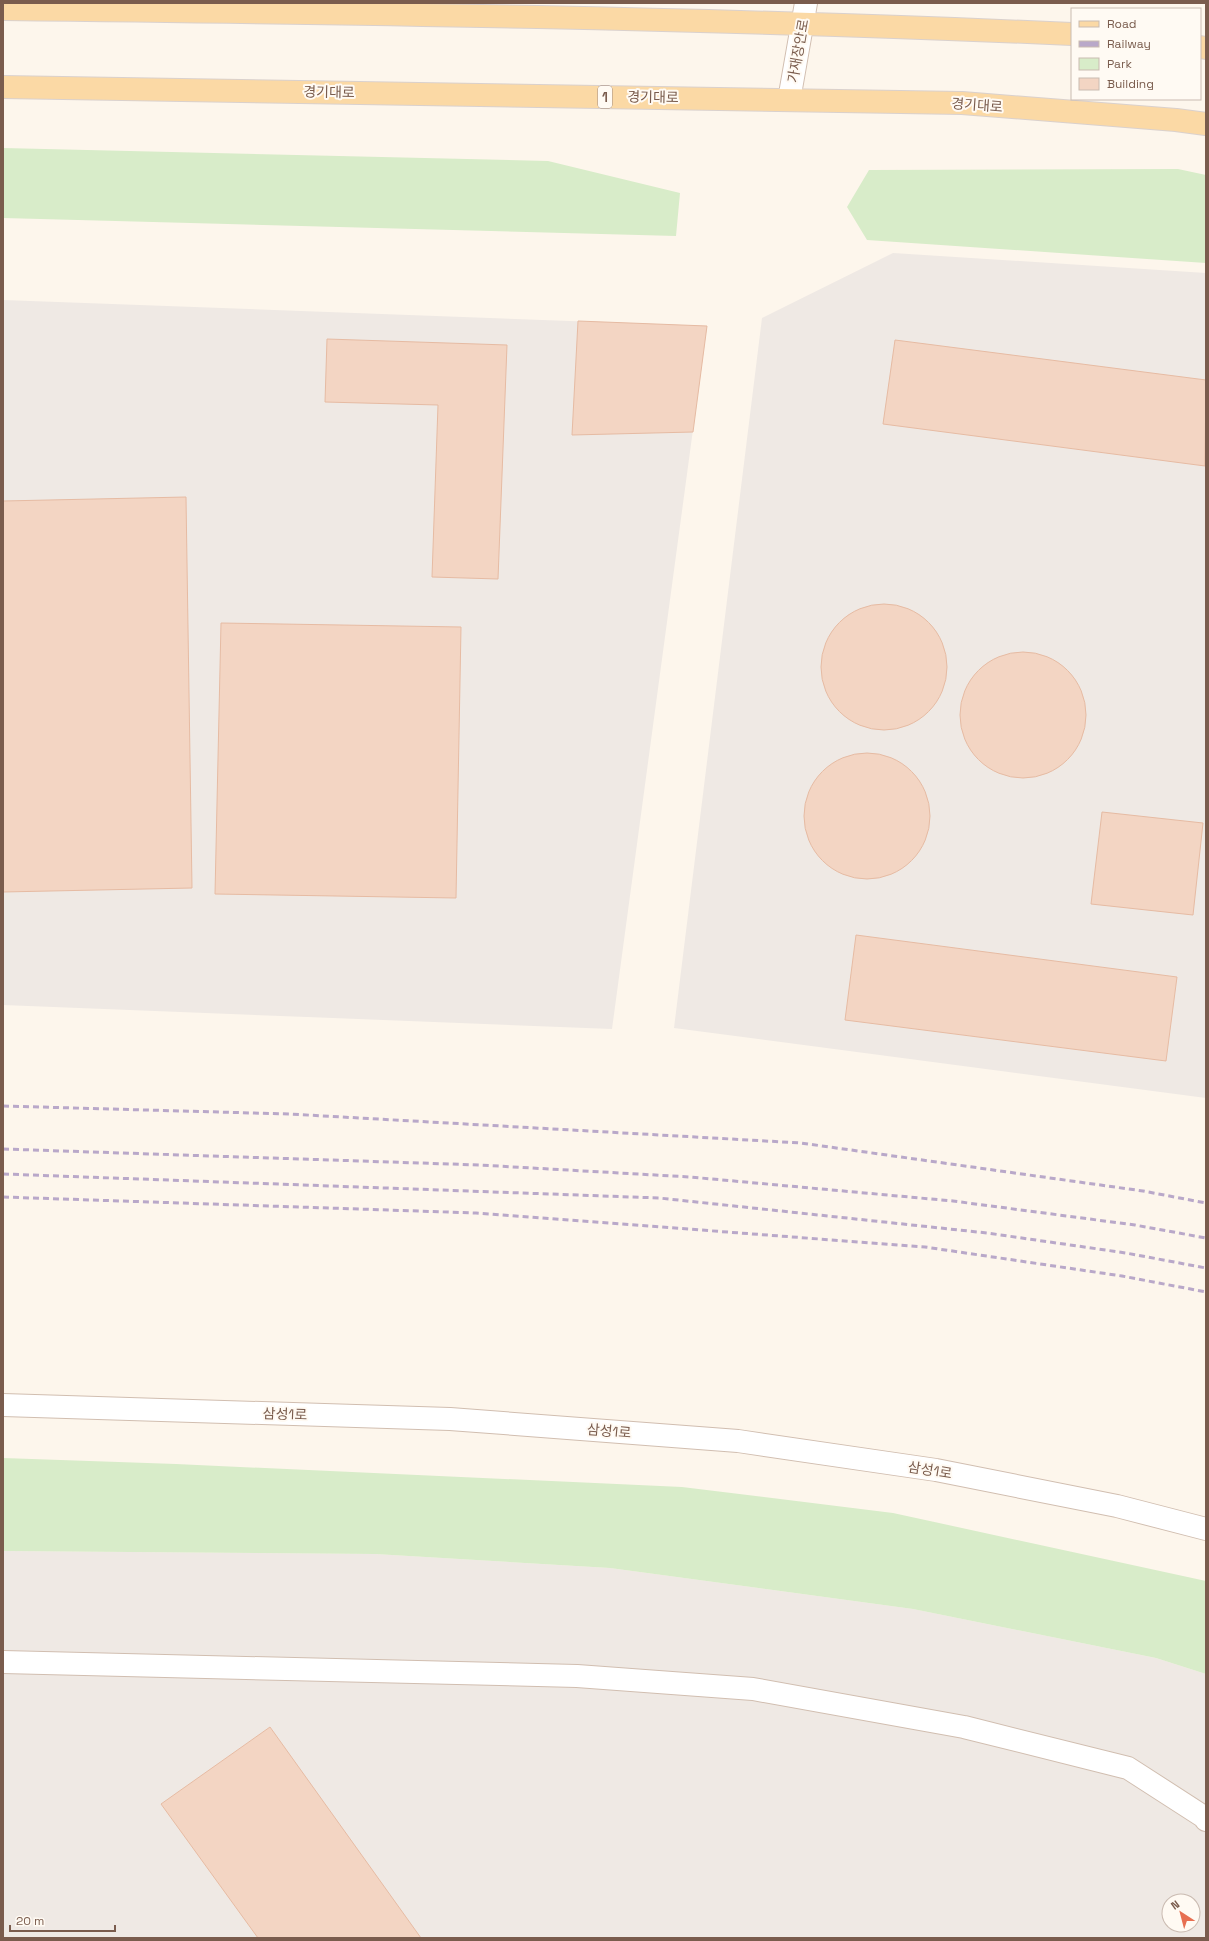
<svg xmlns="http://www.w3.org/2000/svg" width="1209" height="1941" font-family="'Space Grotesk','Noto Sans KR',sans-serif">
<style>
.industrial{fill:#efe9e4;fill-rule:evenodd}
.green{fill:#d8ecc9}
.building{fill:#f3d5c3;stroke:#e6bba3}
.lines{fill:none;stroke-linecap:round;stroke-linejoin:round}
.minor-casing{stroke:#d1beb0;stroke-width:24}
.tertiary-casing{stroke:#d1beb0;stroke-width:24}
.primary-casing{stroke:#dad1cd;stroke-width:24}
.minor{stroke:#fff;stroke-width:22}
.tertiary{stroke:#fff;stroke-width:22}
.primary{stroke:#fbd9a5;stroke-width:22}
.rail{stroke:#b9a8c9;stroke-width:3;stroke-dasharray:6 4;stroke-linecap:butt}
.labels{text-anchor:middle;dominant-baseline:central;stroke-width:4;stroke-linejoin:round;paint-order:stroke}
.shield{fill:#fffaf3;stroke:#a28b7f;stroke-width:1}
.shield-label{font-size:13px;font-weight:bold;fill:#7a5c4d}
.street-label{font-size:14px;fill:#7a5c4d;stroke:#fffaf3}
</style>
<rect width="100%" height="100%" fill="#fdf6ec"/>
<!-- industrial -->
<path class="industrial" d="M 893,253 L 1206,273 L 1206,1098 L 674,1028 L 762,318 Z
M 3,300 L 707,326 L 612,1029 L 3,1005 Z
M 3,1551 L 375,1554 L 610,1568 L 913,1609 L 1156,1658 L 1206,1674 L 1206,1938 L 3,1938 ZM 1169,1901 L 1193,1901 L 1193,1925 L 1169,1925 Z"/>
<!-- green -->
<path class="green" d="M 3,148 L 548,161 L 680,193 L 676,236 L 3,218 Z
M 1178,169 L 1206,175 L 1206,263 L 867,240 L 847,207 L 869,170 Z
M 3,1458 L 176,1464 L 682,1487 L 893,1513 L 1206,1581 L 1206,1674 L 1156,1658 L 913,1609 L 610,1568 L 375,1554 L 3,1551 Z"/>
<!-- building -->
<path class="building" d="M 578,321 L 707,326 L 693,432 L 572,435 Z
M 327,339 L 507,345 L 498,579 L 432,577 L 438,405 L 325,402 Z
M 895,340 L 1206,380 L 1205,466 L 883,424 Z
M 186,497 L 192,888 L 3,892 L 3,501 Z
M821 667a63 63 0 1 1 126 0a63 63 0 1 1-126 0Z
M 221,623 L 461,627 L 456,898 L 215,894 Z
M960 715a63 63 0 1 1 126 0a63 63 0 1 1-126 0Z
M804 816a63 63 0 1 1 126 0a63 63 0 1 1-126 0Z
M 1102,812 L 1203,823 L 1193,915 L 1091,904 Z
M 856,935 L 1177,977 L 1166,1061 L 845,1020 Z
M 270,1727 L 421,1938 L 258,1938 L 161,1804 Z"/>
<g class="lines">
<!-- minor casing -->
<g class="minor-casing">
<path id="minor" d="M 789,100 L 806,3
M 3,1662 L 577,1676 L 753,1689 L 964,1727 L 1128,1768 L 1204,1817 L 1206,1820"/>
</g>
<!-- tertiary casing -->
<g class="tertiary-casing">
<path id="tertiary" d="M 3,1405 L 450,1419 L 738,1441 L 936,1470 L 1117,1506 L 1206,1529"/>
</g>
<!-- primary casing -->
<g class="primary-casing">
<path id="primary" d="M 3,9 C 359,13 716,18 1072,34
M 1200,47 L 1206,48
M 3,87 L 962,103 L 1176,120 L 1206,124"/>
</g>
<!-- minor -->
<use href="#minor" class="minor"/>
<!-- tertiary -->
<use href="#tertiary" class="tertiary"/>
<!-- primary -->
<use href="#primary" class="primary"/>
<!-- rail -->
<path class="rail" d="M 3,1106 L 289,1114 L 801,1143 L 1143,1191 L 1206,1203
M 3,1149 L 479,1165 L 690,1177 L 953,1201 L 1135,1225 L 1206,1238
M 3,1174 L 659,1198 L 987,1233 L 1126,1253 L 1206,1268
M 3,1197 L 476,1213 L 925,1247 L 1122,1276 L 1206,1292"/>
</g>
<g class="labels">
<!-- shield labels -->
<rect class="shield" x="598" y="86" width="14" height="22" rx="3"/>
<g class="shield-label">
<text x="605" y="97">1</text>
</g>
<!-- street labels -->
<g class="street-label">
<text transform="translate(798 51) rotate(-80)">가재장안로</text>
<text transform="translate(329 92) rotate(1)">경기대로</text>
<text transform="translate(653 97) rotate(1)">경기대로</text>
<text transform="translate(977 105) rotate(4)">경기대로</text>
<text transform="translate(285 1414) rotate(2)">삼성1로</text>
<text transform="translate(609 1431) rotate(5)">삼성1로</text>
<text transform="translate(930 1470) rotate(9)">삼성1로</text>
</g>
</g>
<!-- border -->
<rect width="1209" height="1941" fill="none" stroke="#7a5c4d" stroke-width="8"/>
<!-- legend -->
<rect x="1071" y="8" width="130" height="92" fill="#fffaf3" stroke="#cabbb1"/>
<rect x="1079" y="21" width="20" height="6" fill="#fbd9a5" stroke="#cabbb1"/>
<text x="1107" y="28" font-size="12" fill="#7a5c4d">Road</text>
<rect x="1079" y="41" width="20" height="6" fill="#b9a8c9" stroke="#cabbb1"/>
<text x="1107" y="48" font-size="12" fill="#7a5c4d">Railway</text>
<rect x="1079" y="58" width="20" height="12" fill="#d8ecc9" stroke="#cabbb1"/>
<text x="1107" y="68" font-size="12" fill="#7a5c4d">Park</text>
<rect x="1079" y="78" width="20" height="12" fill="#f3d5c3" stroke="#cabbb1"/>
<text x="1107" y="88" font-size="12" fill="#7a5c4d">Building</text>
<!-- north arrow -->
<g transform="translate(1181 1913) rotate(324)"><circle r="19" fill="#fffaf3" stroke="#cabbb1"/>
<path d="M0-3L7 15L0 10L-7 15Z" fill="#e76f51"/>
<text y="-6" font-size="11" font-weight="bold" text-anchor="middle" fill="#7a5c4d">N</text>
</g>
<!-- scale -->
<path d="M10 1925v6h105v-6" fill="none" stroke="#7a5c4d" stroke-width="2"/>
<text x="16" y="1925" font-size="12" fill="#7a5c4d" stroke="#fffaf3" stroke-width="3" paint-order="stroke">20 m</text>
</svg>
